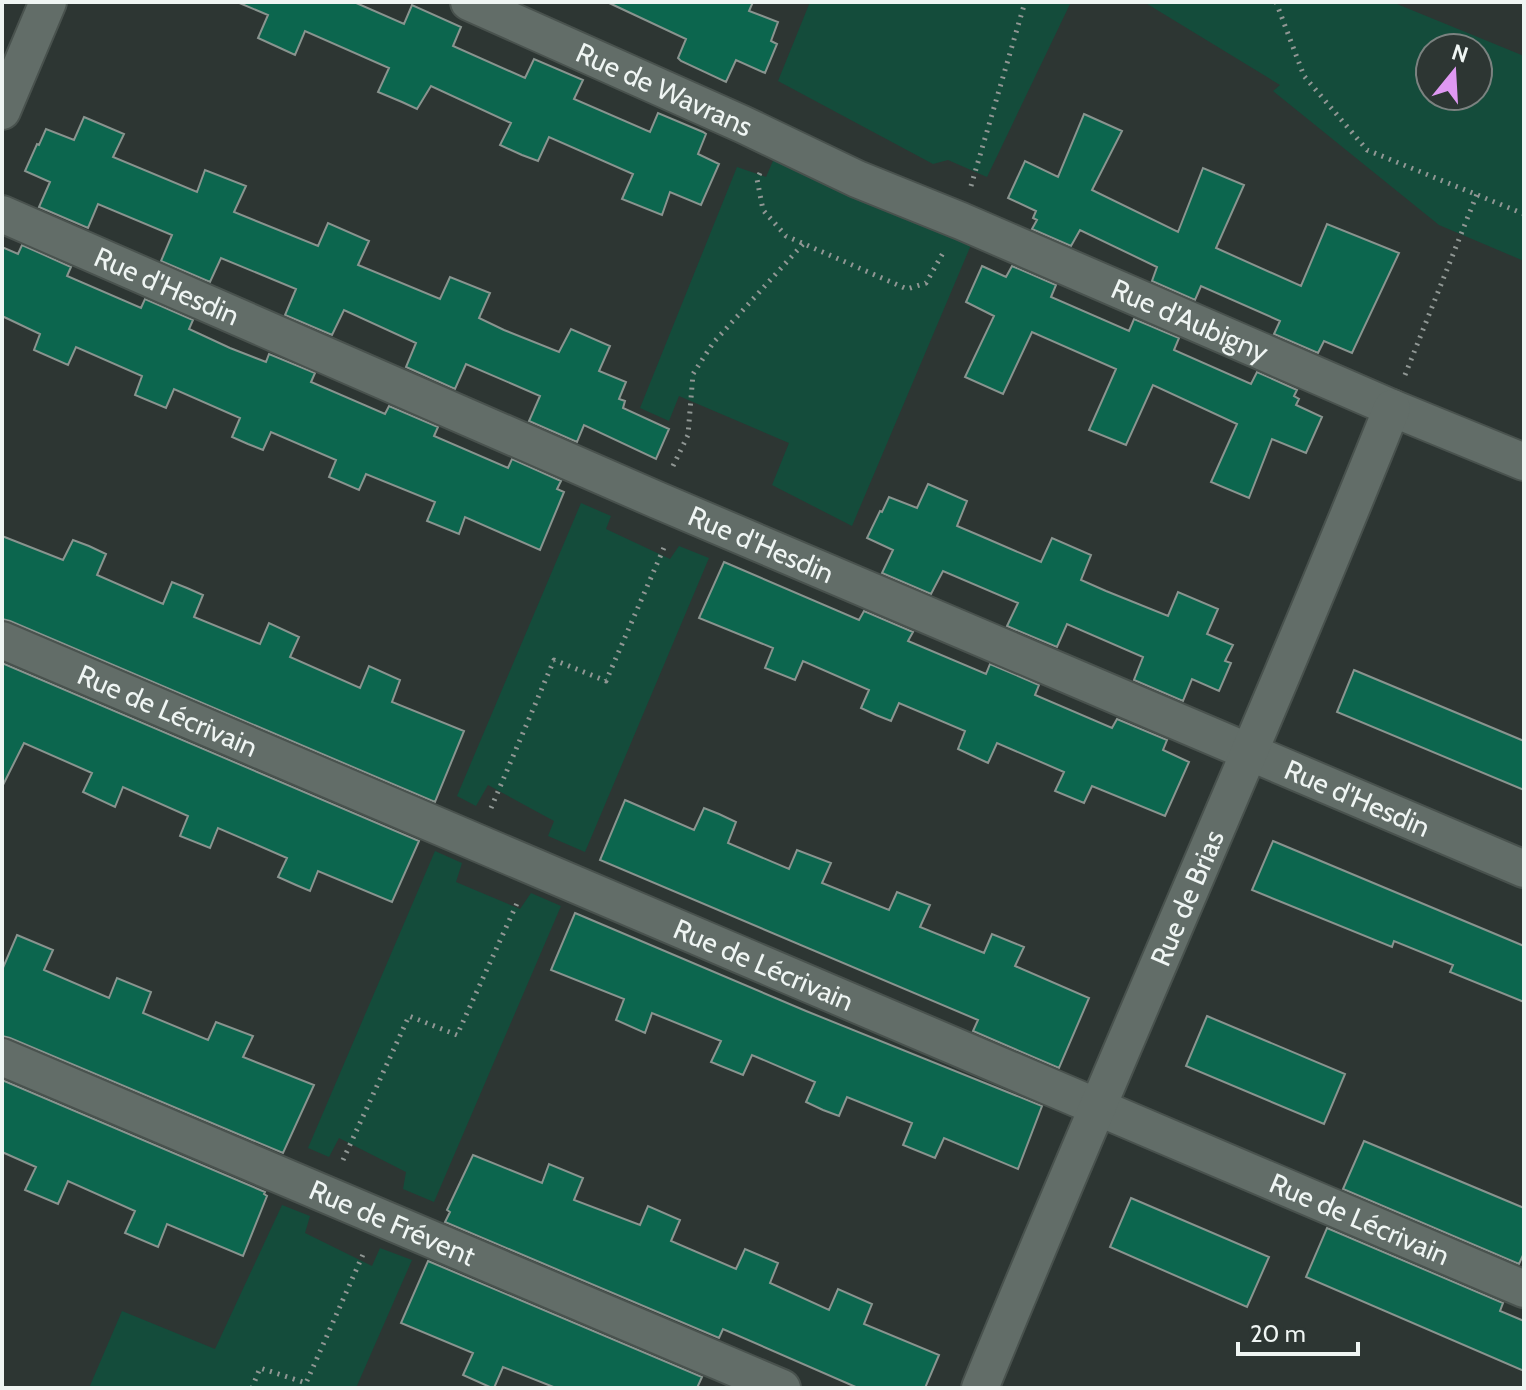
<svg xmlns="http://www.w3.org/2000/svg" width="1526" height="1390" font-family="Cabin,sans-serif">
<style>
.green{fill:#144c3b;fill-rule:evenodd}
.building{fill:#0c664e;stroke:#89948f;stroke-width:2}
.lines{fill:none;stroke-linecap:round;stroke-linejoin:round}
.minor-casing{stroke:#49524e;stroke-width:40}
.path{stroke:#909794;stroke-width:5;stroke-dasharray:2 6;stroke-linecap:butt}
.minor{stroke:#626d68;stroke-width:36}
.labels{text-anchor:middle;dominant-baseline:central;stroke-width:8;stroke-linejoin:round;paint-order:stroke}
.street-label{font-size:28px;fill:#eff5f3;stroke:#2d3633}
</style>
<rect width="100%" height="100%" fill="#2d3633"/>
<!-- green -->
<path class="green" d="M 810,2 L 1071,2 L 987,177 L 948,160 L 933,164 L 778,81 Z
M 1144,2 L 1392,2 L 1524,56 L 1524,261 L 1439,225 L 1273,91 L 1280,85 ZM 1478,48 L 1478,96 L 1430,96 L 1430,48 Z
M 776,154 L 971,245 L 852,526 L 772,485 L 789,443 L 679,396 L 669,421 L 640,408 L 737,167 L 766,177 Z
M 581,503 L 611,516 L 606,529 L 670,559 L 679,546 L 709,558 L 585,852 L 548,836 L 554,821 L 488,785 L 476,806 L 457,796 Z
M 435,851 L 462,863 L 456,882 L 520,909 L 531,893 L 561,906 L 434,1202 L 403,1189 L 406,1172 L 339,1138 L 329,1157 L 308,1148 Z
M 282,1205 L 310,1216 L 305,1233 L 372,1266 L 380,1248 L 412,1260 L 356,1388 L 89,1388 L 122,1311 L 215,1349 Z"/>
<!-- building -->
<path class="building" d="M 237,2 L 354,2 L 404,24 L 412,5 L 461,27 L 453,46 L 525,78 L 534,59 L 583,80 L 574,99 L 650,132 L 658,113 L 703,132 L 706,134 L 698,154 L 719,164 L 701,205 L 670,192 L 662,215 L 622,199 L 633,174 L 549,137 L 538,161 L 522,155 L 500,145 L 511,123 L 431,86 L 417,109 L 402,102 L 378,92 L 389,68 L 305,31 L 295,55 L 280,48 L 258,38 L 268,15 Z
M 607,2 L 753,2 L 749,11 L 778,22 L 771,41 L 777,44 L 765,73 L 736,60 L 726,82 L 681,61 L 678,58 L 686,39 Z
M 1084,114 L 1122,131 L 1092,190 L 1178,232 L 1203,168 L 1244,185 L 1216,248 L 1301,286 L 1327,224 L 1399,253 L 1352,353 L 1324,341 L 1318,353 L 1274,334 L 1280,321 L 1201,286 L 1195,300 L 1152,281 L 1157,267 L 1080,230 L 1071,246 L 1032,229 L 1037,220 L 1033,218 L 1036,211 L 1008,198 L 1025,161 L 1058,177 Z
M 84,117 L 124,134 L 113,157 L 197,192 L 205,170 L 246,186 L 234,212 L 318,246 L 328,223 L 369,241 L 358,265 L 440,299 L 450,277 L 490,293 L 479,318 L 504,330 L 559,352 L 571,329 L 610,346 L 599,371 L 626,382 L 619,399 L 625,401 L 623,408 L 669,429 L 656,459 L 584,425 L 577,442 L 529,421 L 540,396 L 466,364 L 455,389 L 406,367 L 416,343 L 344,310 L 332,335 L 285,315 L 296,289 L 221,258 L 210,282 L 161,261 L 172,235 L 98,204 L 88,228 L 39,207 L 50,182 L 25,171 L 37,144 L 39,145 L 46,129 L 74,140 Z
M 22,245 L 71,267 L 67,276 L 141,308 L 145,299 L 193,320 L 189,329 L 230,348 L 266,362 L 269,354 L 315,373 L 311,382 L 385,414 L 389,406 L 438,427 L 434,436 L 508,468 L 512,459 L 561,481 L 557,489 L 564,492 L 540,550 L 465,517 L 459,534 L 427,521 L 435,502 L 366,474 L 359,490 L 329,477 L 336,460 L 271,432 L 263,450 L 248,444 L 232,437 L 240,418 L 174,389 L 166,408 L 135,395 L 142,376 L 76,347 L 68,365 L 34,350 L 40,334 L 2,316 L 2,247 L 18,254 Z
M 982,266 L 1006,277 L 1012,266 L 1056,285 L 1051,297 L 1129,331 L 1134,319 L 1179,338 L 1174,350 L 1251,384 L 1257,372 L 1297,390 L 1294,396 L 1299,399 L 1296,405 L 1322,417 L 1306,453 L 1272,439 L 1249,498 L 1211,482 L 1237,424 L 1153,385 L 1126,445 L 1089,430 L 1116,369 L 1032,332 L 1003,394 L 965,377 L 994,316 L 966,302 Z
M 928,484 L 967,501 L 957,526 L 983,537 L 1041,562 L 1052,538 L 1091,555 L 1081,580 L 1106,591 L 1168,616 L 1178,592 L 1218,609 L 1207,634 L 1233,645 L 1225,661 L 1231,663 L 1219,691 L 1192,679 L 1183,701 L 1134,680 L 1143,657 L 1067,624 L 1057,647 L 1007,626 L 1018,603 L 943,571 L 931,594 L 882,573 L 893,550 L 867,538 L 880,511 L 882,512 L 889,497 L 917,508 Z
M 2,536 L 63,560 L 73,540 L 89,546 L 106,554 L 97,575 L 163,604 L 172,582 L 187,588 L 203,595 L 194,617 L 260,644 L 269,623 L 299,637 L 290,657 L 360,688 L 369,666 L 400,680 L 392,702 L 464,731 L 435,802 L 10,621 L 2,619 Z
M 724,562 L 859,620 L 864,611 L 913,632 L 908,641 L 986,674 L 990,664 L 1039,685 L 1035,695 L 1112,728 L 1117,719 L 1167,740 L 1163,750 L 1189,762 L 1165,816 L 1092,786 L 1084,803 L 1055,791 L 1064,772 L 997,743 L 988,763 L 958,749 L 965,731 L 899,703 L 891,721 L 876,715 L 861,708 L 869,690 L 803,661 L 795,680 L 765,668 L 773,648 L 699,618 Z
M 2,663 L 419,841 L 392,902 L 318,871 L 310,891 L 296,885 L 278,877 L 287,858 L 218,828 L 210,848 L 180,836 L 188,816 L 123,787 L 115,807 L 83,792 L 92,773 L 24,743 L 2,787 Z
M 1354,670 L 1524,741 L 1524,790 L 1337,712 Z
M 625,800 L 694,830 L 704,808 L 719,814 L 736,822 L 728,843 L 789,869 L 797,850 L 831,863 L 822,883 L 889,910 L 897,892 L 930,905 L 920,927 L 984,953 L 992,934 L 1024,947 L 1015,966 L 1089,998 L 1059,1068 L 973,1031 L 978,1020 L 600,860 Z
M 1273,841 L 1524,946 L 1524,1002 L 1450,972 L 1453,965 L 1394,941 L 1392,947 L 1252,890 Z
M 575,913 L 806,1011 L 1042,1106 L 1018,1169 L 944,1138 L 935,1158 L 903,1145 L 912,1123 L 847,1097 L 839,1116 L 823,1110 L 806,1102 L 815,1082 L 752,1055 L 743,1075 L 711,1062 L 721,1041 L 652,1013 L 645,1033 L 616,1020 L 624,999 L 551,970 Z
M 17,935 L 53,950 L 44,970 L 109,998 L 117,978 L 151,992 L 143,1013 L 208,1040 L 216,1022 L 253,1036 L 243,1057 L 314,1085 L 283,1153 L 10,1038 L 2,1036 L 2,970 Z
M 1207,1016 L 1345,1074 L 1324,1124 L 1186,1066 Z
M 2,1080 L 265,1192 L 264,1194 L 267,1196 L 243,1256 L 167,1224 L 158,1247 L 125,1233 L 135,1211 L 68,1181 L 58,1204 L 25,1190 L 36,1167 L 2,1152 Z
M 1364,1141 L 1524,1208 L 1524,1253 L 1519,1264 L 1343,1189 Z
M 473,1155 L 542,1183 L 549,1164 L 583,1178 L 574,1200 L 640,1225 L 648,1206 L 680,1220 L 671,1241 L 736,1269 L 745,1249 L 778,1263 L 770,1283 L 829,1310 L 838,1289 L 872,1304 L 864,1324 L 939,1355 L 925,1388 L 858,1388 L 723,1329 L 719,1338 L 445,1222 L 450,1212 L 447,1210 Z
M 1131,1198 L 1269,1257 L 1247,1307 L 1110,1247 Z
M 1327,1228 L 1503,1303 L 1500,1311 L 1524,1321 L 1524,1371 L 1306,1277 Z
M 428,1261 L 702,1377 L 697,1388 L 556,1388 L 503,1367 L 494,1388 L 492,1388 L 463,1375 L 473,1353 L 401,1323 Z"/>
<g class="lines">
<!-- minor casing -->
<g class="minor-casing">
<g id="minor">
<path id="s1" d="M 469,2 L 742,124 L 857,179 L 961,221 L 1392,408 L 1524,462"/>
<path d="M 2,111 L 48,2"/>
<path id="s2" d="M 2,214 L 657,500 L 1524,869"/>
<path id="s3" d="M 2,640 L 1524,1289"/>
<path id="s4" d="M 2,1057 L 782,1388"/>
<path id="s5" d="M 980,1388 C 1114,1060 1260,737 1392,408"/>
</g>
</g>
<!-- path -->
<path class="path" d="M 1276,2 L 1304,76 L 1367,150 L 1524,214
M 760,173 L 757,179 L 763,210 L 786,236 L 907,289 L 926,283 L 943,253
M 971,186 L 1025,2
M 1405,375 L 1477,194
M 673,466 L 688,435 L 693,374 L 713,343 L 804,243
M 491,808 L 554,660 L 606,681 L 666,543
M 343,1160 L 409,1016 L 457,1035 L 519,899
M 252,1388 L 260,1368 L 306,1383 L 365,1250"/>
<!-- minor -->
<use href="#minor" class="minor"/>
</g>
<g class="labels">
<!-- street labels -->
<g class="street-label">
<text stroke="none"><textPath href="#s1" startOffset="214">Rue de Wavrans</textPath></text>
<text stroke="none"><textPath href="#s2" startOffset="180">Rue d'Hesdin</textPath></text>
<text stroke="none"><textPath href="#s1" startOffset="788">Rue d'Aubigny</textPath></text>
<text stroke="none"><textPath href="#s2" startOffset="828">Rue d'Hesdin</textPath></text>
<text stroke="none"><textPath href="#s3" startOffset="180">Rue de Lécrivain</textPath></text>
<text stroke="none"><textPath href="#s2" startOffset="1476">Rue d'Hesdin</textPath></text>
<text stroke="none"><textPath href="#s5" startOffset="532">Rue de Brias</textPath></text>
<text stroke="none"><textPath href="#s3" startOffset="828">Rue de Lécrivain</textPath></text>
<text stroke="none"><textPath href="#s3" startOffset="1476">Rue de Lécrivain</textPath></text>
<text stroke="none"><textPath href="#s4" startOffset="424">Rue de Frévent</textPath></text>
</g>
</g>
<!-- border -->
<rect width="1526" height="1390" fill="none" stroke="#eff5f3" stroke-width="8"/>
<!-- north arrow -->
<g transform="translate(1454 72) rotate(18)"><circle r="38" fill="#2d3633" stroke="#7b8280" stroke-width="2"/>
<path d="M0-6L14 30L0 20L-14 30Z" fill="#df98f2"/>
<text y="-12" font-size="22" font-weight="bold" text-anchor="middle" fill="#eff5f3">N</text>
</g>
<!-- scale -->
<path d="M1238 1342v12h120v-12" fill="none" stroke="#eff5f3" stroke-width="4"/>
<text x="1250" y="1342" font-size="24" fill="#eff5f3" stroke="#2d3633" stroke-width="6" paint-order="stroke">20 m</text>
</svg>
